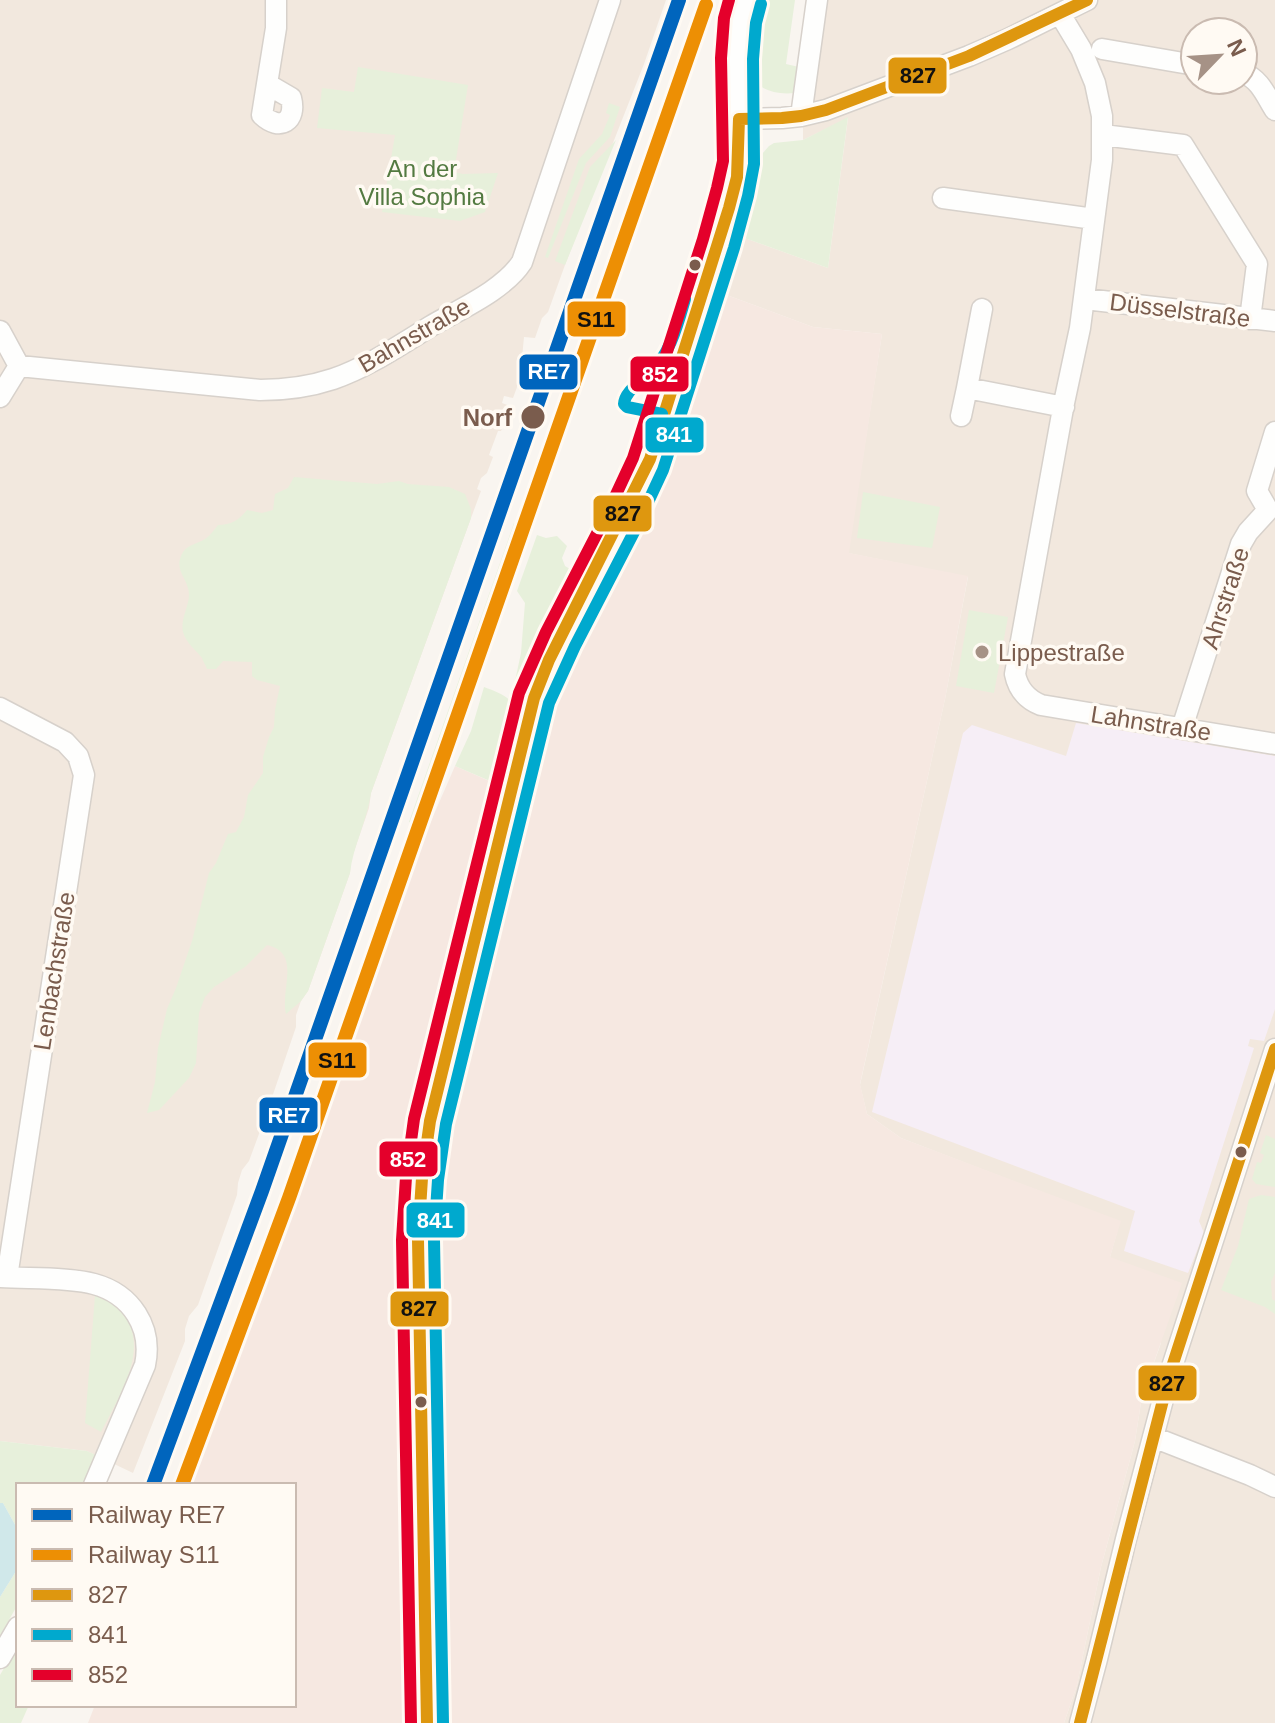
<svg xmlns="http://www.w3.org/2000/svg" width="1275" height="1723" font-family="Helvetica,sans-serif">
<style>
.residential{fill:#f2e8de;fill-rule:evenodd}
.commercial{fill:#f6e8e1}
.education{fill:#f6eef6}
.green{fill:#e7f0db}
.water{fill:#d0e8ea}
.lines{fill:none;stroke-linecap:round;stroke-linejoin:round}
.minor-casing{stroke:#d7d1cb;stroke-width:23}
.minor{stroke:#fefefd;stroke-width:20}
.bus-1-casing{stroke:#fffaf3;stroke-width:18}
.bus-2-casing{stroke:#fffaf3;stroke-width:18}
.bus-3-casing{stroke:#fffaf3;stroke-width:18}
.bus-1{stroke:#de970f;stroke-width:12}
.bus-2{stroke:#00a9ce;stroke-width:12}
.bus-3{stroke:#e4002b;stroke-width:12}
.rail-1-casing{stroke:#fffaf3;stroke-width:20}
.rail-2-casing{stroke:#fffaf3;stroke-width:20}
.rail-1{stroke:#0065bd;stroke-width:14}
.rail-2{stroke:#ed8f04;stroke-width:14}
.bus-dot{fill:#7a5c4d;stroke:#fffaf3;stroke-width:3}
.poi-dot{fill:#a69286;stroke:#fffaf3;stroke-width:3}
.labels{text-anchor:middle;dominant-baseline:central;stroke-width:7;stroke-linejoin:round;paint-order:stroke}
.park-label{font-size:24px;fill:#537a41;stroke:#fffaf3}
.street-label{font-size:24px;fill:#7a5c4d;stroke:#fffaf3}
.stop-label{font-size:24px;font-weight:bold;fill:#7a5c4d;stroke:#fffaf3;text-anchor:end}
.poi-label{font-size:24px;fill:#7a5c4d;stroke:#fffaf3;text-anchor:start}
.line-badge{stroke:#fffaf3;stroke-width:3}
.badge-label{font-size:22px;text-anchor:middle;font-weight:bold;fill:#fff}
.pale-badge-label{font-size:22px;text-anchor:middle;font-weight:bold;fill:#111}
</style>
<rect width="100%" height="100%" fill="#f9f5f0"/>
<!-- residential -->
<path class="residential" d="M 0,0 L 666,0 L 644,64 L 565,265 L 548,312 L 542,318 L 535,338 L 524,337 L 520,379 L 513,398 L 504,396 L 502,403 L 510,406 L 501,431 L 498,431 L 489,455 L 493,457 L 487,473 L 481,478 L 477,489 L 481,491 L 471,518 L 371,793 L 369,808 L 351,860 L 350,873 L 308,991 L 301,1001 L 296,1015 L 296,1027 L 267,1112 L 249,1161 L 242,1170 L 238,1183 L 237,1195 L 198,1305 L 189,1316 L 185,1329 L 185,1341 L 133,1473 L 87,1451 L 0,1441 Z
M 822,0 L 1275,0 L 1275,1723 L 1064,1723 L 1077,1685 L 1101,1567 L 1135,1441 L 1142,1396 L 1161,1343 L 1110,1257 L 1120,1222 L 901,1138 L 867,1114 L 860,1085 L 945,699 L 968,577 L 848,553 L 882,334 L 813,327 L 724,294 L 739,236 L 828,268 L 848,118 L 803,140 L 803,128 ZM 1195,32 L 1243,32 L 1243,80 L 1195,80 Z"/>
<!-- commercial -->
<path class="commercial" d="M 724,294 L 813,327 L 882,334 L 849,553 L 968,576 L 945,699 L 860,1084 L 867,1114 L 901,1138 L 1121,1221 L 1110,1257 L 1182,1283 L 1142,1396 L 1135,1441 L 1101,1567 L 1077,1685 L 1064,1723 L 88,1723 L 95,1705 L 294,1705 L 294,1485 L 188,1485 L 295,1199 L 375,964 L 408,874 L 455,766 L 494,783 L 516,712 L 539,652 L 572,589 L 571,577 L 590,548 L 634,455 L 667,466 L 694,393 Z"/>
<!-- education -->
<path class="education" d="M 1076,723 L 1275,756 L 1275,1009 L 1264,1041 L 1250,1039 L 1248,1046 L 1254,1048 L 1199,1221 L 1204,1233 L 1188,1273 L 1124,1251 L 1135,1211 L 872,1112 L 963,733 L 972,725 L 1066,756 Z"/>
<!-- green -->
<path class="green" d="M 756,0 L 795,0 L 786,64 L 799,67 L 795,93 C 775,95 762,90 747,76 C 745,48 748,27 756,0 Z
M 358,67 L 468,85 L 454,172 L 463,174 L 498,173 L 485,212 L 460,221 L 382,212 L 395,135 L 317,128 L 322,88 L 354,92 Z
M 609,103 L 620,107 L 610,137 L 586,163 L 548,258 L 545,257 L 579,159 L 602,134 L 610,115 L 606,113 Z
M 848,117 L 828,268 L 739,236 L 759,173 L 762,154 L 769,146 L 774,143 L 803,140 Z
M 616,140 L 565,265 L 555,261 L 590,167 Z
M 294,477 L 377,484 L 399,481 L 408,484 L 449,487 L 465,494 L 471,509 L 471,518 L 371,793 C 367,821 353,846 350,873 L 308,991 L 301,1001 L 286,1014 C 280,989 302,953 267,945 L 245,967 L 214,987 L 205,997 L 199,1013 L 196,1063 L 189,1078 L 159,1110 L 147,1113 L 155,1082 L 158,1048 L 167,1009 L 176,988 L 192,941 L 209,873 L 216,863 L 228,834 L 236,832 L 244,817 L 248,795 L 263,773 L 263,757 L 269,737 L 274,727 L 275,710 L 280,686 L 257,680 L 252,676 L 252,662 L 223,661 L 216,669 L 207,669 C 207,668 202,659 202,658 C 196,650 186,643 183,632 C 180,620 189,606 189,595 C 189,578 172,571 183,552 C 189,544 197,544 205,539 C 210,536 214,530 218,525 C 231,525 239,520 247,510 L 262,513 L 273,510 L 275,494 L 288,488 Z
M 863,492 L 940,507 L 932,548 L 857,538 Z
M 514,523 L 527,528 L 474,677 L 416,825 L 409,822 Z
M 537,535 L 546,538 L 557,536 L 567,546 L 562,558 L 565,566 L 575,572 L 571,577 L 572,589 L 547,634 L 523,693 L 517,690 L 515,681 L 521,653 L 525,603 L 517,591 Z
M 969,610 L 1008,617 L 994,693 L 956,686 Z
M 484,687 C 498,692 508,696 517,708 L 497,784 L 455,766 L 471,731 Z
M 1266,1135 L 1275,1139 L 1275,1187 L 1256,1184 L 1252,1179 L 1257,1162 L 1261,1163 L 1264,1155 L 1260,1153 Z
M 1261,1195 L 1275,1197 L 1275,1273 L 1271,1282 L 1272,1299 L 1275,1301 L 1275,1314 L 1265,1307 L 1221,1290 L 1238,1246 L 1249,1199 Z
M 95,1295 C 104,1300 115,1304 122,1312 C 152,1348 118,1398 101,1432 L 85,1423 Z
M 0,1441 L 87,1451 L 96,1455 L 82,1485 L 18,1485 L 18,1530 L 3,1503 L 0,1503 Z
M 18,1568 L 18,1604 L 0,1636 L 0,1597 Z
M 18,1644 L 18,1705 L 29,1705 L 21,1723 L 0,1723 L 0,1675 Z"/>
<!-- water -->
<path class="water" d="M 0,1503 L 3,1503 L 18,1530 L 18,1568 L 0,1597 Z"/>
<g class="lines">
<!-- minor casing -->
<g class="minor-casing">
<path id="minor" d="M 1060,14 L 1081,49 L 1095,83 L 1102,116 L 1102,160 L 1080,328 L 1064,403 L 1015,674 C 1018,689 1026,699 1041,705 L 1275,744
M 1102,49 L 1195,65
M 1243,73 C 1260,79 1266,96 1275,110
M 267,84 L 291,98 C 297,121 280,132 262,115 L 276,28 L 276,0
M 801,116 L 817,0
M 739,119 L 782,118 L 801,116 L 826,110 L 969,56 L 1008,39 L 1087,0
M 1103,135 L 1183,145 L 1257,264 L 1250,319
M 943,198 L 1094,219
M 1085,299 L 1275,321
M 982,309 L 967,388 L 1064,407
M 0,331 L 19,366
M 19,366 L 260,390 C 285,390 309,387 333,379 C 368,367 400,345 431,326 C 460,309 504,290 522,262 L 610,0
M 0,397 L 19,366
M 961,416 L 967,388
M 0,708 L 65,742 L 78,756 L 84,775 L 7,1277
M 1182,728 L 1241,544 L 1248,532 L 1268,510 L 1257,491 L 1275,432
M 0,1277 C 28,1279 68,1277 94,1284 C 131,1294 153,1327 145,1365 L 94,1485
M 1153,1437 L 1250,1475 L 1275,1487
M 0,1658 L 18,1627
M 427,1723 L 418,1240 L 422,1178 L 430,1121 L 474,938 L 534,698 C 567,617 614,544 648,464 C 662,431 670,393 680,360 C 697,308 716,257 730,204 C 734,188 738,173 739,156 C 741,102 729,54 745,0
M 1080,1723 L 1097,1659 L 1126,1539 L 1170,1373 L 1275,1049"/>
</g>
<!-- minor -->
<use href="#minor" class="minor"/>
<!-- bus-1 casing -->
<g class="bus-1-casing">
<path id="bus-1" d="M 739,119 L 782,118 L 801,116 L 826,110 L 969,56 L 1087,0
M 427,1723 L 418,1240 L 422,1178 L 430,1121 L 534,698 L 549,660 L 650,459 L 729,208 L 737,177 L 739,119
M 1080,1723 L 1170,1373 L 1275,1049"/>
</g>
<!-- bus-2 casing -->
<g class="bus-2-casing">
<path id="bus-2" d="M 662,414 L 627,407 L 624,404 C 625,391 639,384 648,375 C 670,355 677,327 685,299
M 443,1723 L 434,1240 L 438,1180 L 446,1124 L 549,703 L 575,646 L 635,530 L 663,470 L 734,248 L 748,196 L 754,164 L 753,59 L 756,23 L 761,4"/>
</g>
<!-- bus-3 casing -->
<g class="bus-3-casing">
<path id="bus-3" d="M 411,1723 L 402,1240 L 406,1177 L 414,1119 L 519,693 L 546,632 L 606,516 L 633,458 L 703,239 L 717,188 L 723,161 L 721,58 L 724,18 L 729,0"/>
</g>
<!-- bus-1 -->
<use href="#bus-1" class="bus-1"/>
<!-- bus-2 -->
<use href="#bus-2" class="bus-2"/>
<!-- bus-3 -->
<use href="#bus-3" class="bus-3"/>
<!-- rail-1 casing -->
<g class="rail-1-casing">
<path id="rail-1" d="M 153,1485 L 262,1191 L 679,0"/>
</g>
<!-- rail-2 casing -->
<g class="rail-2-casing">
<path id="rail-2" d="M 182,1485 L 289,1198 L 706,5"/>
</g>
<!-- rail-1 -->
<use href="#rail-1" class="rail-1"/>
<!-- rail-2 -->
<use href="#rail-2" class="rail-2"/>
</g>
<!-- markers -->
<g class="bus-dot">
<circle cx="695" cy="265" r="7"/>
<circle cx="533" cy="417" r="13"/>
<circle cx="1241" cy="1152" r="7"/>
<circle cx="421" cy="1402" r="7"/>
</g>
<circle class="poi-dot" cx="982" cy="652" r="8"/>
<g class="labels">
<!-- park labels -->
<g class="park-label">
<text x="422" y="168">An der<tspan x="422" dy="28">Villa Sophia</tspan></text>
</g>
<!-- street labels -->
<g class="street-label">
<text transform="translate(1180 310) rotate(7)">Düsselstraße</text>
<text transform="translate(414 335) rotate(-30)">Bahnstraße</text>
<text transform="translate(1225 598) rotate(-72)">Ahrstraße</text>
<text transform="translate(1151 723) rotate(9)">Lahnstraße</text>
<text transform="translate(54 971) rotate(-81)">Lenbachstraße</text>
</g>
<!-- stop labels -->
<g class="stop-label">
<text x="512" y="417">Norf</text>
</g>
<!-- poi labels -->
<g class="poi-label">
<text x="998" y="652">Lippestraße</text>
</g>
</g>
<g class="line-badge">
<rect x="887" y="56" width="61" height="39" rx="8" fill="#de970f"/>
<rect x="566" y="300" width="61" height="38" rx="8" fill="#ed8f04"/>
<rect x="518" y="353" width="61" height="38" rx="8" fill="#0065bd"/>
<rect x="629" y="355" width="61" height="38" rx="8" fill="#e4002b"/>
<rect x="644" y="416" width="61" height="38" rx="8" fill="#00a9ce"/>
<rect x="592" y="494" width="61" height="39" rx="8" fill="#de970f"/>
<rect x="307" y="1041" width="61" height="38" rx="8" fill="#ed8f04"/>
<rect x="258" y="1096" width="61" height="38" rx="8" fill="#0065bd"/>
<rect x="378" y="1140" width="61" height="38" rx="8" fill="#e4002b"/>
<rect x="405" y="1201" width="61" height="38" rx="8" fill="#00a9ce"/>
<rect x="389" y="1290" width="61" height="38" rx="8" fill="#de970f"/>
<rect x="1137" y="1364" width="61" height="38" rx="8" fill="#de970f"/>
</g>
<g class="badge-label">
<text x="549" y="379">RE7</text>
<text x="660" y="382">852</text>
<text x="674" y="442">841</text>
<text x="289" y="1123">RE7</text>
<text x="408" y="1167">852</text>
<text x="435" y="1228">841</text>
</g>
<g class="pale-badge-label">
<text x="918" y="83">827</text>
<text x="596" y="327">S11</text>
<text x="623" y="521">827</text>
<text x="337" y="1068">S11</text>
<text x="419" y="1316">827</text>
<text x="1167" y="1391">827</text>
</g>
<!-- legend -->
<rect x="16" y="1483" width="280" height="224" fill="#fffaf3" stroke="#cabbb1" stroke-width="2"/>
<rect x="32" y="1509" width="40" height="12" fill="#0065bd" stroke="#cabbb1" stroke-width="2"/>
<text x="88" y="1523" font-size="24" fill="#7a5c4d">Railway RE7</text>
<rect x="32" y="1549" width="40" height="12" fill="#ed8f04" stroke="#cabbb1" stroke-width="2"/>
<text x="88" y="1563" font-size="24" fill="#7a5c4d">Railway S11</text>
<rect x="32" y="1589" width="40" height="12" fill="#de970f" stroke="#cabbb1" stroke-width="2"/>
<text x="88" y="1603" font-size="24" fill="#7a5c4d">827</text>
<rect x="32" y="1629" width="40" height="12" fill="#00a9ce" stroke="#cabbb1" stroke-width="2"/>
<text x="88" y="1643" font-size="24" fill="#7a5c4d">841</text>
<rect x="32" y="1669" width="40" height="12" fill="#e4002b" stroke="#cabbb1" stroke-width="2"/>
<text x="88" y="1683" font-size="24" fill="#7a5c4d">852</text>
<!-- north arrow -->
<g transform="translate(1219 56) rotate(65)"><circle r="38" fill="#fffaf3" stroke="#cabbb1" stroke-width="2"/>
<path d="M0-6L14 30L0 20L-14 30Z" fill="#a69286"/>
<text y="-12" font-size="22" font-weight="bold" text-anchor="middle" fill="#7a5c4d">N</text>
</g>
</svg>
